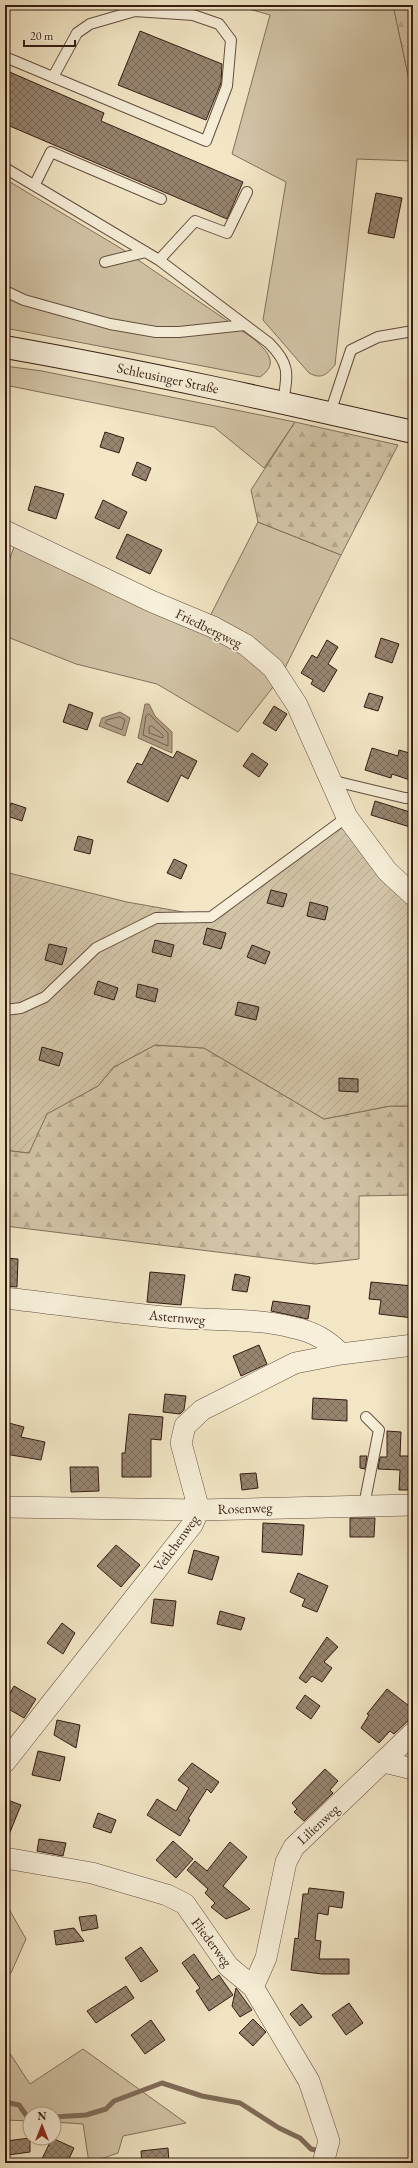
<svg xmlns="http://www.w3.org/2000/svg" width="418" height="2168" font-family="'EB Garamond',serif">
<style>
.grass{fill:#d2c4a7;stroke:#84705d}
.forest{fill:url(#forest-firs);stroke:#84705d}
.garden{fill:url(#garden-furrows);stroke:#84705d}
.water{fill:#b2a188;stroke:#806c59}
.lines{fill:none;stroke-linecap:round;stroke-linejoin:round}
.shore{stroke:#745e4e;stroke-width:1}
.stream{stroke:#806c59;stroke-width:5}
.building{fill:url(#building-cross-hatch);stroke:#351c13}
.lane-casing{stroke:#644e40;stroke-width:12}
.street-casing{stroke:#644e40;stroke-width:22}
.secondary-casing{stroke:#351c13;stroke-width:24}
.lane{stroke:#f7efd9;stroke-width:10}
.street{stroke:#f7efd9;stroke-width:21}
.secondary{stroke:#f7efd9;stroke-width:22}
.labels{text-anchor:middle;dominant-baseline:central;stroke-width:3.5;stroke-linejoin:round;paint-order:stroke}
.street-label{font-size:14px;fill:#351c13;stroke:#f7efd9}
</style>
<defs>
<pattern id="forest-firs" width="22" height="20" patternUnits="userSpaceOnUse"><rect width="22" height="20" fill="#d2c4a7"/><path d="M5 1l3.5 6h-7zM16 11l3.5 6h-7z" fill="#b5a88f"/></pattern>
<pattern id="garden-furrows" width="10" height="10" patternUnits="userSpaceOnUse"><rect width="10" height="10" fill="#d2c4a7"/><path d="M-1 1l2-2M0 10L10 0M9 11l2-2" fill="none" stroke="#b5a88f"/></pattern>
<pattern id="building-cross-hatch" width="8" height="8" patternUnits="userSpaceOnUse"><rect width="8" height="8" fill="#978570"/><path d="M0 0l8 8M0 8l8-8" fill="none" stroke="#7c6c5b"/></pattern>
</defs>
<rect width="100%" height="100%" fill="#f2e6c5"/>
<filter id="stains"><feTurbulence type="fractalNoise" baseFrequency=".005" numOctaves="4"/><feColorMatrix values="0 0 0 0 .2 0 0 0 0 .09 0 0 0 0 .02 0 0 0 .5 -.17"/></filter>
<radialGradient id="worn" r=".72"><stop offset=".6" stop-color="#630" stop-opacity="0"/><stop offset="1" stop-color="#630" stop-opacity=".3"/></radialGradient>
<!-- grass -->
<path class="grass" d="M 235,5 L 393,5 L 413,98 L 413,161 L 357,159 L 335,365 C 327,374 322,380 309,373 L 263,320 L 286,182 L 232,154 L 270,15 Z
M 5,179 L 122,249 L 254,339 C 267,351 280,363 260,377 L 5,328 Z
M 5,366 L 42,371 L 295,422 L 264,468 L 214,427 L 5,385 Z
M 258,522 L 341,555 L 280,678 L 238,732 L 157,684 L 76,664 L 5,636 L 5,572 L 18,536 L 206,624 Z
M 5,1902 L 26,1939 L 11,1973 L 5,1976 Z
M 5,2046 L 30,2084 L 83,2049 L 186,2123 L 123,2136 L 118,2153 L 89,2163 L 83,2124 L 54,2122 L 54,2114 L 30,2114 L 30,2121 L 5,2120 Z"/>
<!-- forest -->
<path class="forest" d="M 393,5 L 413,5 L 413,98 Z
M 295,422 L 398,445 L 341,555 L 258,522 L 251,490 Z
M 155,1045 L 204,1048 L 324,1119 L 390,1106 L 413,1106 L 413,1195 L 359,1196 L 359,1259 L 315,1264 L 5,1226 L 5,1150 L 29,1153 L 46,1114 L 98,1086 L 114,1067 Z"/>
<!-- garden -->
<path class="garden" d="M 347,817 L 413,895 L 413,1106 L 390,1106 L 324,1119 L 204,1048 L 155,1045 L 114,1067 L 98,1086 L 47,1114 L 29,1153 L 5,1150 L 5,872 L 127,902 L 211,917 Z"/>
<!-- water -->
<path class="water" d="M 145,704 L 149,704 L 155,716 L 172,732 L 172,753 L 138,738 Z
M 120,712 L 130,718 L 125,736 L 99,726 L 102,718 Z"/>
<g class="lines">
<!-- shore -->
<path class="shore" d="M 149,714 L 168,733 L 168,746 L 143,735 L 146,716 Z
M 120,717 L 125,720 L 122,730 L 105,723 L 107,720 Z
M 152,726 L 163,735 L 163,738 L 149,733 L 149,727 Z"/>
<!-- stream -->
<path class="stream" d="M 5,2102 L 19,2105 L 26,2115 L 30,2116
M 54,2117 L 86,2115 L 106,2109 L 114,2101 L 162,2083 L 202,2096 L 240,2103 L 279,2128 L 300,2138 L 311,2149 L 320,2151"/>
</g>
<!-- building -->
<path class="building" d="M 140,31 L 222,64 L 221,83 L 206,120 L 118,85 Z
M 5,70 L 104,113 L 101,121 L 243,182 L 227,219 L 5,124 Z
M 376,193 L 402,198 L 394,238 L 368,233 Z
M 105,432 L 124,438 L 119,453 L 100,447 Z
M 137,462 L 151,468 L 146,481 L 132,475 Z
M 35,486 L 64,494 L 56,519 L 28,510 Z
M 103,500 L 127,512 L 119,529 L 95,518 Z
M 127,534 L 162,550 L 150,574 L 116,558 Z
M 381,638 L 399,644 L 392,663 L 375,657 Z
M 327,640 L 338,647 L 328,664 L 337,670 L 324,692 L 311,684 L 313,680 L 301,673 L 312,655 L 317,658 Z
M 369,693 L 383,697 L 378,711 L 364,707 Z
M 69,704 L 93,713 L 87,730 L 63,722 Z
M 274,706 L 287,714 L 276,731 L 263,723 Z
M 151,747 L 173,758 L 177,751 L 197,761 L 188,779 L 181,775 L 168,802 L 127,782 L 137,763 L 142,765 Z
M 372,748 L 398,756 L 399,750 L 413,754 L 413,771 L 410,780 L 392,774 L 391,778 L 365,770 Z
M 252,753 L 268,764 L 259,777 L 243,766 Z
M 375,801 L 413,813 L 410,827 L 371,815 Z
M 11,803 L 26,808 L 22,821 L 7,816 Z
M 78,836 L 93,840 L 90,854 L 74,850 Z
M 174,859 L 187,865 L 181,879 L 167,873 Z
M 271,890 L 287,894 L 283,907 L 267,903 Z
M 310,902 L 328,907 L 325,920 L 307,916 Z
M 207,928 L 226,933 L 221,949 L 203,944 Z
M 155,940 L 174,945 L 171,957 L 152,952 Z
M 49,944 L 67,948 L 62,965 L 45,960 Z
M 252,945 L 270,952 L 265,964 L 247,957 Z
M 98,981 L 118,988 L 114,1000 L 94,994 Z
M 138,984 L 158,989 L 155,1002 L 136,997 Z
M 238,1002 L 259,1007 L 256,1020 L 235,1015 Z
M 42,1047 L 63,1053 L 59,1066 L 39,1060 Z
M 339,1078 L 358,1079 L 358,1092 L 339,1091 Z
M 5,1258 L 18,1259 L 17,1287 L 5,1286 Z
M 150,1272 L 185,1275 L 181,1305 L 147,1302 Z
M 235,1274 L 250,1277 L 247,1292 L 232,1290 Z
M 371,1282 L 413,1286 L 413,1318 L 379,1314 L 381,1300 L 369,1299 Z
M 273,1301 L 310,1306 L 308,1319 L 271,1311 Z
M 259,1345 L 267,1364 L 241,1376 L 233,1356 Z
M 165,1394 L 186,1396 L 184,1410 L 180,1414 L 163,1412 Z
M 313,1398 L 347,1400 L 347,1421 L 312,1419 Z
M 129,1414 L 163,1417 L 161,1440 L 151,1439 L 151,1477 L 122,1477 L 122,1453 L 125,1453 Z
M 5,1422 L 24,1427 L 21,1437 L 45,1442 L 41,1460 L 5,1454 Z
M 387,1431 L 401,1432 L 400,1456 L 413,1456 L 413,1490 L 399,1490 L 400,1470 L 378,1469 L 380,1457 L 387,1457 Z
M 360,1456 L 367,1456 L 365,1469 L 360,1468 Z
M 70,1467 L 98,1467 L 99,1491 L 71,1492 Z
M 256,1473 L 258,1488 L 242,1490 L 240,1474 Z
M 350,1518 L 375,1518 L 374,1537 L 350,1537 Z
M 263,1523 L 304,1525 L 302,1555 L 262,1552 Z
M 116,1545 L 140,1565 L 121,1587 L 97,1566 Z
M 194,1550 L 219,1557 L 212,1580 L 188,1573 Z
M 298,1573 L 328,1586 L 317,1612 L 302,1606 L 305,1599 L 290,1592 Z
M 154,1599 L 176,1601 L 173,1626 L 151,1623 Z
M 220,1611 L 245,1618 L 241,1630 L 217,1624 Z
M 62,1623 L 75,1633 L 63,1654 L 47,1643 Z
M 327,1637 L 338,1647 L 324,1662 L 332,1668 L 322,1682 L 312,1676 L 306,1683 L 299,1678 Z
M 14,1686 L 36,1699 L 24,1718 L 5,1707 L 5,1702 Z
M 387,1689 L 413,1709 L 413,1716 L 394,1734 L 390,1731 L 379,1743 L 361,1728 L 369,1715 L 367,1714 Z
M 305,1695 L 320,1706 L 311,1719 L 296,1708 Z
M 57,1720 L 80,1725 L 76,1748 L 54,1735 Z
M 38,1751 L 65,1757 L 60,1781 L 32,1775 Z
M 192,1763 L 219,1782 L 211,1793 L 207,1789 L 188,1819 L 190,1820 L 180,1836 L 147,1815 L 157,1799 L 176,1811 L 189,1788 L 178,1780 Z
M 325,1769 L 338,1781 L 330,1790 L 333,1793 L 304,1821 L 294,1812 L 297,1809 L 292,1803 Z
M 5,1799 L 21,1805 L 6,1842 L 5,1842 Z
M 98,1813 L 116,1820 L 111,1833 L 93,1827 Z
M 39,1839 L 66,1843 L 63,1856 L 37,1851 Z
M 173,1841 L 193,1859 L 176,1878 L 156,1860 Z
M 230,1842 L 247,1857 L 223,1886 L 250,1909 L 226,1919 L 211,1907 L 215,1903 L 205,1893 L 208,1889 L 187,1870 L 195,1861 L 207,1871 Z
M 309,1888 L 344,1892 L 342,1908 L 329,1906 L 328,1915 L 318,1913 L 315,1940 L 321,1941 L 319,1959 L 349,1959 L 349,1974 L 322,1974 L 291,1970 L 295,1938 L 298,1939 L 303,1894 L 308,1894 Z
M 96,1915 L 98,1928 L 82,1931 L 79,1917 Z
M 74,1928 L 84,1941 L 56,1945 L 54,1931 Z
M 141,1947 L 158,1971 L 141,1982 L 125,1958 Z
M 194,1954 L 212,1980 L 219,1975 L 233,1995 L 209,2011 L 196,1991 L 200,1988 L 182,1963 Z
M 126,1986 L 134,1998 L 96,2023 L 87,2011 Z
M 236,1988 L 252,2010 L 240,2017 L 232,2006 Z
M 349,2003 L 363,2023 L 346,2035 L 332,2015 Z
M 302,2004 L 312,2017 L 300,2026 L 290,2014 Z
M 253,2019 L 266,2032 L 253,2046 L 239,2033 Z
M 151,2020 L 165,2040 L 145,2054 L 131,2035 Z
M 30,2138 L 30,2152 L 8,2155 L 6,2141 Z
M 52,2138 L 74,2148 L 67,2163 L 51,2163 L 42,2159 Z
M 168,2148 L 169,2163 L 142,2163 L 141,2151 Z"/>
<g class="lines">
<!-- lane casing -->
<g class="lane-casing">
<path id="lane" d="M 5,57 L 206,141 L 227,86 L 231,40 L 219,24 L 193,15 L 135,11 L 90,24 L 77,33 L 53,77
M 5,168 L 159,260 L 269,343 C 290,364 288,373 283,402
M 35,184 L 51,152 L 161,199
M 159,260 L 195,221 L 227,233 L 247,192
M 105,262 L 146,252
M 5,291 L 24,300 L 110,324 L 156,332 L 179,332 L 245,325
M 330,413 L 351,350 L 378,337 L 413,331
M 330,780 L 405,798 L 413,798
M 5,1010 L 21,1008 L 45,997 L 96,948 L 156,918 L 211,917 L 347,817
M 364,1505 L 379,1430 L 366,1417"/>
</g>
<!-- street casing -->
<g class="street-casing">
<path id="street" d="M 5,531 L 153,602 L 213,627 L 246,645 L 273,668 L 297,705 L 347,817 L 387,871 L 413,895
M 5,1298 C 58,1304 111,1312 165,1317 C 207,1321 253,1317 295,1328 C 314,1332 328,1340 341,1354
M 5,1507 L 199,1510 L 413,1505
M 5,1762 L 192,1525 L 199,1510 L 181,1443 L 185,1426 L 202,1410 L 295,1363 L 341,1354 L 413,1345
M 384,1762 L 413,1769
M 5,1858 L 92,1873 L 167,1895 L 185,1904 L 228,1966 L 253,1987 L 309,2081 L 329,2141 L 323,2163
M 253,1987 L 266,1958 L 286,1862 L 294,1847 L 413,1733"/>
</g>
<!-- secondary casing -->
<g class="secondary-casing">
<path id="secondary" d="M 5,347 C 142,371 277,401 413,432"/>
</g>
<!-- lane -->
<use href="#lane" class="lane"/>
<!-- street -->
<use href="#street" class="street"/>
<!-- secondary -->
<use href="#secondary" class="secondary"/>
</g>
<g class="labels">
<!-- street labels -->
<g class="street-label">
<text transform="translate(168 378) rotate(12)">Schleusinger Straße</text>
<text transform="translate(209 628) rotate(26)">Friedbergweg</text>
<text transform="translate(177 1317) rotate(5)">Asternweg</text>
<text transform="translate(245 1508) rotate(-2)">Rosenweg</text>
<text transform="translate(176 1543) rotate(-54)">Veilchenweg</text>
<text transform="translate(318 1824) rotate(-43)">Lilienweg</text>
<text transform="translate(212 1942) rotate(53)">Fliederweg</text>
</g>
</g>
<!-- margin -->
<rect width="418" height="2168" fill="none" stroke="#f2e6c5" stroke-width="20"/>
<rect x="6" y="6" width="406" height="2156" fill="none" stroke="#351c13" stroke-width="2"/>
<rect x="10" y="10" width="398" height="2148" fill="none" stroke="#351c13"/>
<!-- north arrow -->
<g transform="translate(42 2126)"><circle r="19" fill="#f7efd9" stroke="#a99b8a"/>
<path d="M0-3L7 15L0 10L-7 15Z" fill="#8f2418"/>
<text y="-6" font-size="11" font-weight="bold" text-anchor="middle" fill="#351c13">N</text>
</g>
<!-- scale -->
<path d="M24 40v6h51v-6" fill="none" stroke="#351c13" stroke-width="2"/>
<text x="30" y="40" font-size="12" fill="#351c13" stroke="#f7efd9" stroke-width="3" paint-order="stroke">20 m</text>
<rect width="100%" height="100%" filter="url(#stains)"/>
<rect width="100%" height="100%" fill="url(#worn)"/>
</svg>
